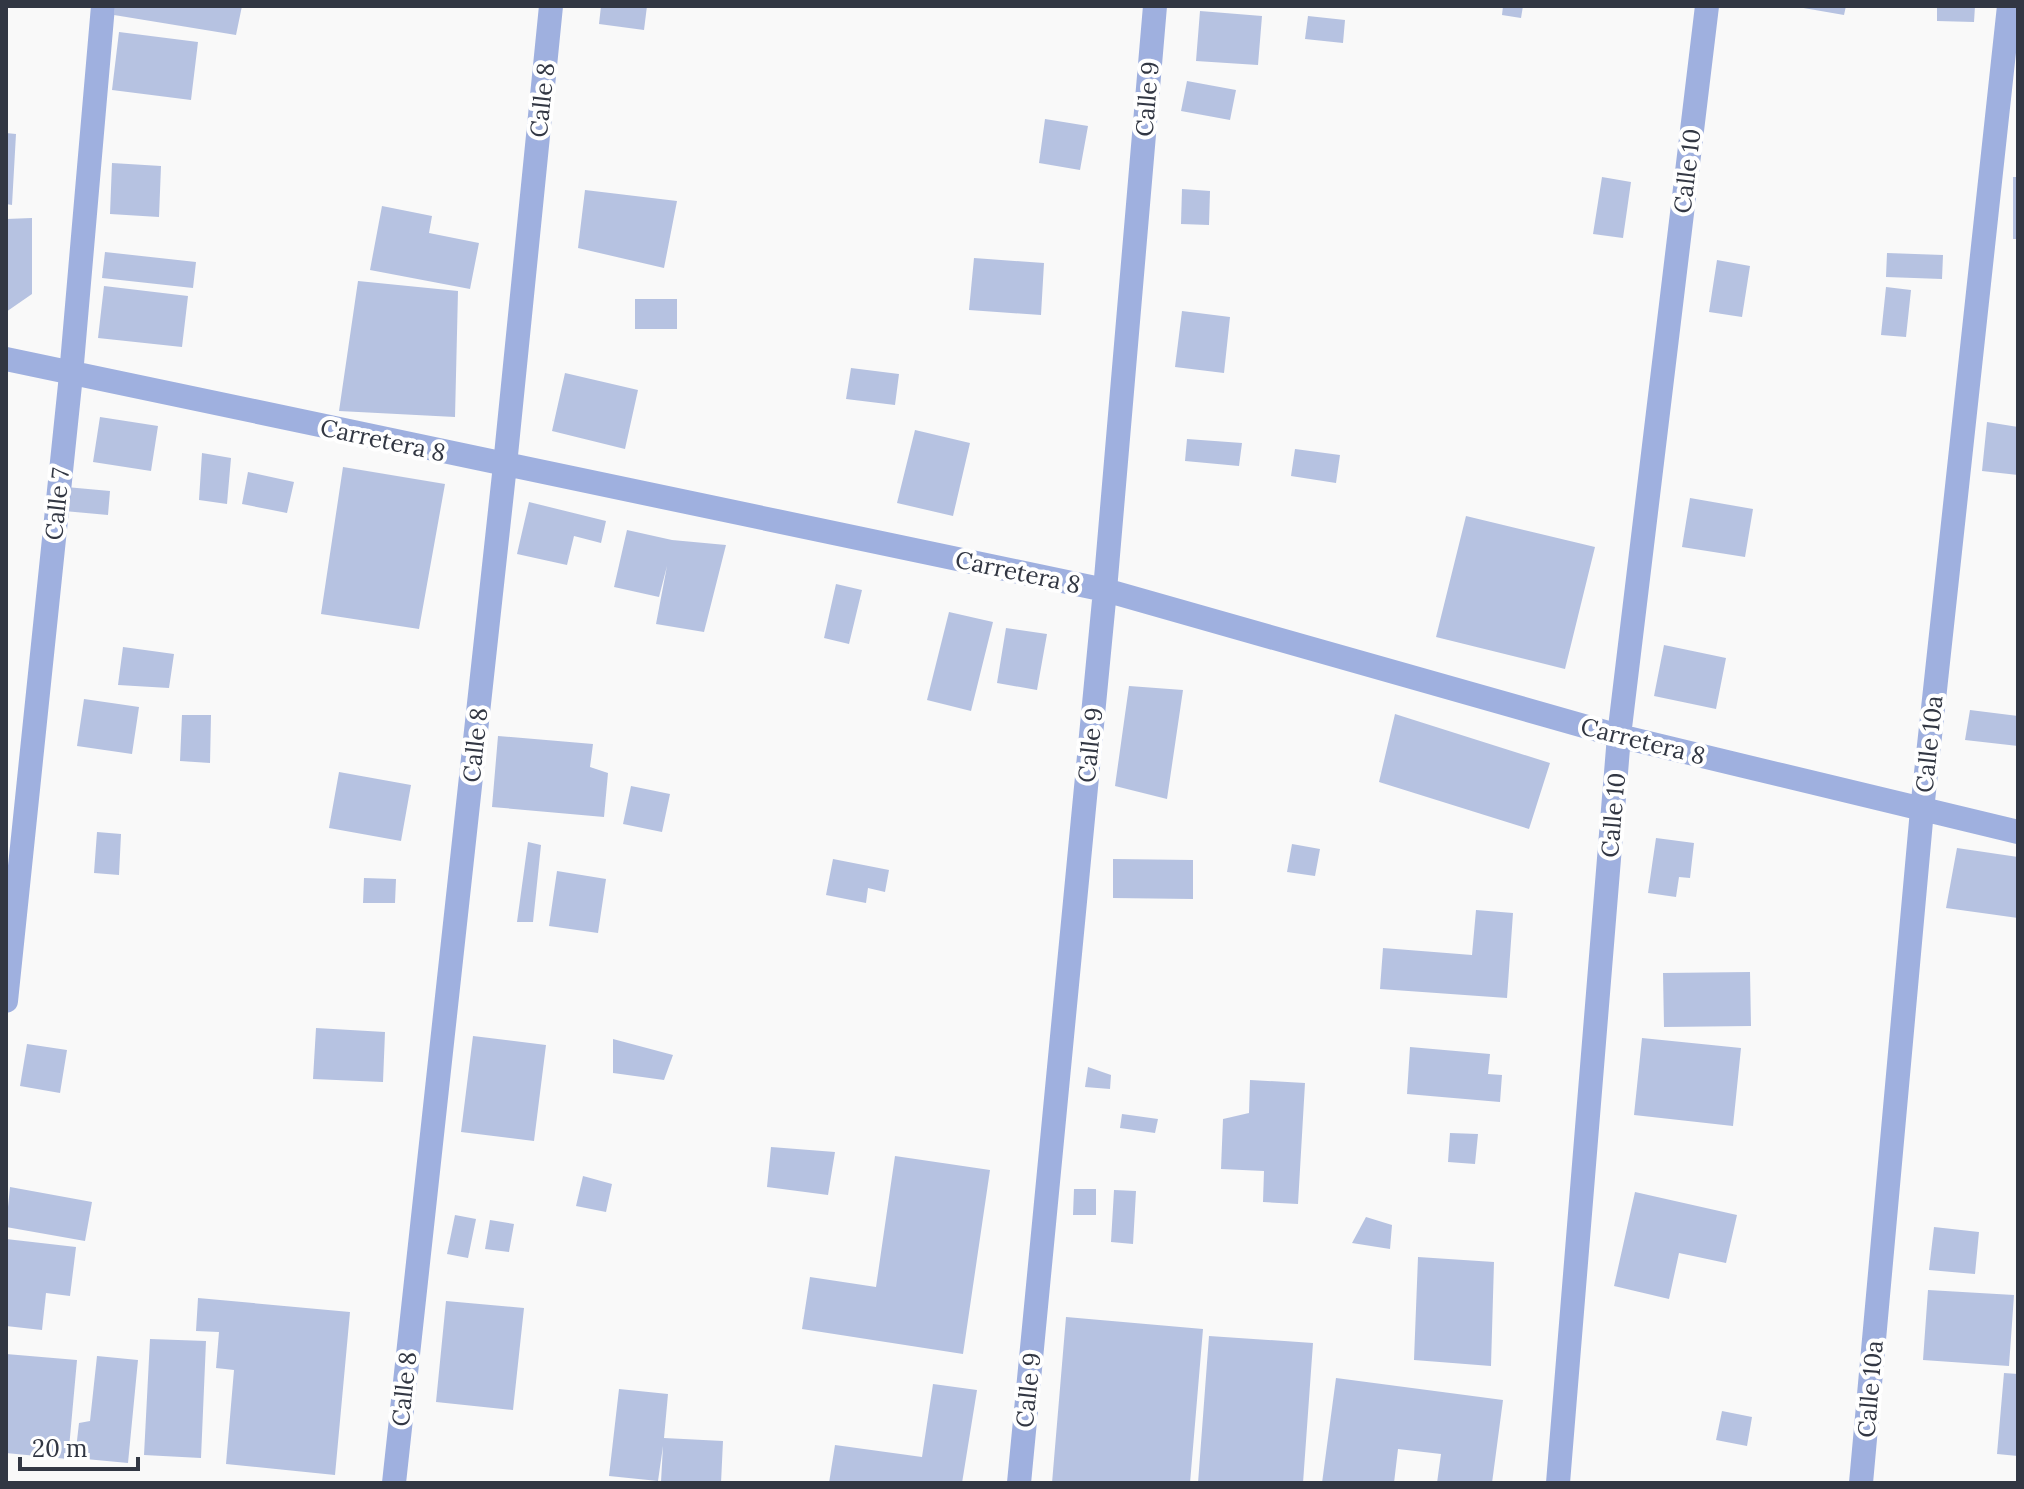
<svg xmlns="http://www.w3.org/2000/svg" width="2024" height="1489" font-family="Lora,serif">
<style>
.building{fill:#b6c2e1}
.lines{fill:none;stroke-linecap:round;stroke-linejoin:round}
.minor{stroke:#9fb0df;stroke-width:24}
.labels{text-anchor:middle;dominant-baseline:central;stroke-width:8;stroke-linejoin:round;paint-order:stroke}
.street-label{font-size:24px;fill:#323743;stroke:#fff}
</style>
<rect width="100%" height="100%" fill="#f9f9f9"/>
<!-- building -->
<path class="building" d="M 115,6 L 242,6 L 236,35 L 114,15 Z
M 601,6 L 647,6 L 644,30 L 599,24 Z
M 1503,6 L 1523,6 L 1521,18 L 1502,15 Z
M 1792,6 L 1846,6 L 1844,15 Z
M 1937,6 L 1975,6 L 1974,22 L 1937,21 Z
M 1200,11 L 1262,16 L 1258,65 L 1196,61 Z
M 1308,16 L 1345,20 L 1343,43 L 1305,39 Z
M 119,32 L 198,42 L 191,100 L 112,90 Z
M 1187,81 L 1236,90 L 1230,120 L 1181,111 Z
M 1045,119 L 1088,126 L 1080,170 L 1039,163 Z
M 6,133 L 16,134 L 12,205 L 6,204 Z
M 112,163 L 161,166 L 159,217 L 110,214 Z
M 1602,177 L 1631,182 L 1623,238 L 1593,234 Z
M 2013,177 L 2018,177 L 2018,239 L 2013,239 Z
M 1182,189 L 1210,191 L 1209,225 L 1181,224 Z
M 585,190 L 677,201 L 664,268 L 578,248 Z
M 382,206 L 432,216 L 429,233 L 479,243 L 470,289 L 370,270 Z
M 32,218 L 32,294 L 6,312 L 6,219 Z
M 105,252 L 196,262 L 193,288 L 102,278 Z
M 1887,253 L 1943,255 L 1942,279 L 1886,277 Z
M 974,258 L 1044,263 L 1041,315 L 969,310 Z
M 1717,260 L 1750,266 L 1742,317 L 1709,312 Z
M 358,281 L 458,291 L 455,417 L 339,411 Z
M 104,286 L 188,296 L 182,347 L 98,338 Z
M 1886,287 L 1911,290 L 1906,337 L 1881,335 Z
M 635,299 L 677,299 L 677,329 L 635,329 Z
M 1182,311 L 1230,317 L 1224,373 L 1175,367 Z
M 851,368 L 899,374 L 895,405 L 846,399 Z
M 565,373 L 638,390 L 625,449 L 552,431 Z
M 100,417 L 158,426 L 151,471 L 93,462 Z
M 1987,422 L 2018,427 L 2018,475 L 1982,471 Z
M 915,430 L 970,443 L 953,516 L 897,503 Z
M 1187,439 L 1242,443 L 1239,466 L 1185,461 Z
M 1295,449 L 1340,455 L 1336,483 L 1291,476 Z
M 202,453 L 231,458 L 227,504 L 199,500 Z
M 343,467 L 445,484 L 419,629 L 321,614 Z
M 248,472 L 294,482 L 287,513 L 242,504 Z
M 66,487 L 110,491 L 108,515 L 64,511 Z
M 1690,498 L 1753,509 L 1745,557 L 1682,547 Z
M 529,502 L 606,521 L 601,543 L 574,536 L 567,565 L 517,554 Z
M 1466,516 L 1595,547 L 1565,669 L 1436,637 Z
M 627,530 L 672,540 L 726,545 L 704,632 L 656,624 L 667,566 L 659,597 L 614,587 Z
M 836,584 L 862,590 L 849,644 L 824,638 Z
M 949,612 L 993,622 L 971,711 L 927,700 Z
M 1006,628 L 1047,634 L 1037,690 L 997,683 Z
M 1664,645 L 1726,658 L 1716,709 L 1654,696 Z
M 123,647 L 174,654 L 169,688 L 118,685 Z
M 1129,686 L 1183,690 L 1167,799 L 1115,786 Z
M 84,699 L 139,707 L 132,754 L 77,746 Z
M 1970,710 L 2018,716 L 2018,746 L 1965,740 Z
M 1395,714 L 1550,763 L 1529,829 L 1379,782 Z
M 182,715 L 211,715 L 210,763 L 180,761 Z
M 498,736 L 593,744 L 590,767 L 608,773 L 604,817 L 492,807 Z
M 339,772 L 411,785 L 401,841 L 329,828 Z
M 631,786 L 670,794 L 662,832 L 623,824 Z
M 97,832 L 121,834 L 119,875 L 94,873 Z
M 1656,838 L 1694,843 L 1690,878 L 1679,877 L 1676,897 L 1648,893 Z
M 528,842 L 541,845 L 533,922 L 517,922 Z
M 1292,844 L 1320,849 L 1315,876 L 1287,872 Z
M 1957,848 L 2018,857 L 2018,918 L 1946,908 Z
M 833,859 L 889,870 L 885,892 L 868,888 L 866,903 L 826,895 Z
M 1113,859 L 1193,860 L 1193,899 L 1113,898 Z
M 557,871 L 606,879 L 598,933 L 549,926 Z
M 364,878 L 396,879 L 395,903 L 363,903 Z
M 1476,910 L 1513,913 L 1507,998 L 1380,989 L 1383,948 L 1472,955 Z
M 1750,972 L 1751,1026 L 1664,1027 L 1663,973 Z
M 316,1028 L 385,1032 L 383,1082 L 313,1079 Z
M 473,1036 L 546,1045 L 534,1141 L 461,1132 Z
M 1642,1038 L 1741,1048 L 1733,1126 L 1634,1115 Z
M 613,1039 L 673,1055 L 664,1080 L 613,1073 Z
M 27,1044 L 67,1050 L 60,1093 L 20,1086 Z
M 1410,1047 L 1490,1054 L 1488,1074 L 1502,1075 L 1500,1102 L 1407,1094 Z
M 1088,1067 L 1111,1075 L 1110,1089 L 1085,1087 Z
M 1250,1080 L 1305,1083 L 1298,1204 L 1263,1202 L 1264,1171 L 1221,1169 L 1223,1119 L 1249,1113 Z
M 1122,1114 L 1158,1119 L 1155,1133 L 1120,1128 Z
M 1450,1133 L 1478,1134 L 1475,1164 L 1448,1162 Z
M 771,1147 L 835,1152 L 828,1195 L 767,1187 Z
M 895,1156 L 990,1170 L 963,1354 L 802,1329 L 810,1277 L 876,1287 Z
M 583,1176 L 612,1184 L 606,1212 L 576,1206 Z
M 10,1187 L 92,1202 L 85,1241 L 6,1227 Z
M 1074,1189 L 1096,1189 L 1096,1215 L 1073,1215 Z
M 1114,1190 L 1136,1191 L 1133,1244 L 1111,1242 Z
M 1635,1192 L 1737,1215 L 1726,1263 L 1679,1253 L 1669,1299 L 1614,1286 Z
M 455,1215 L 476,1219 L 468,1258 L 447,1254 Z
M 1366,1217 L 1392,1225 L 1390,1249 L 1352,1243 Z
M 490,1220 L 514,1224 L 509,1252 L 485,1249 Z
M 1934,1227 L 1979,1232 L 1975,1274 L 1929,1270 Z
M 6,1239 L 76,1247 L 70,1296 L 46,1293 L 42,1330 L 6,1326 Z
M 1418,1257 L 1494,1262 L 1491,1366 L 1414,1360 Z
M 1928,1290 L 2014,1295 L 2009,1366 L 1923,1360 Z
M 198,1298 L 350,1312 L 335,1475 L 226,1464 L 234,1370 L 216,1368 L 219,1332 L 196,1331 Z
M 446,1301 L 524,1308 L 513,1410 L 436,1402 Z
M 1066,1317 L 1203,1329 L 1190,1483 L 1052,1483 Z
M 1209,1336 L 1313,1343 L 1303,1483 L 1198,1483 Z
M 150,1339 L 206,1341 L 201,1458 L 144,1455 Z
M 6,1354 L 77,1360 L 68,1459 L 6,1453 Z
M 97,1356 L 138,1360 L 128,1463 L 75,1458 L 79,1423 L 90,1421 Z
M 2004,1373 L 2018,1374 L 2018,1456 L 1997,1454 Z
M 1336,1378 L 1503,1400 L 1492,1483 L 1437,1483 L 1441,1454 L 1398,1449 L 1394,1483 L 1322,1483 Z
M 933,1384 L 977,1390 L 962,1483 L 829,1483 L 835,1445 L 922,1457 Z
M 619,1389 L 668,1394 L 664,1438 L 723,1441 L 721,1483 L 661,1482 L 663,1446 L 658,1481 L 609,1476 Z
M 1722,1411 L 1752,1417 L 1747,1446 L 1716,1440 Z"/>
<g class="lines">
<!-- minor -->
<path class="minor" d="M 6,359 L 1105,590 L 1619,736 L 2018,832
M 6,1001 L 71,375 L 103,6
M 394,1483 L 505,465 L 551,6
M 1019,1483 L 1105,590 L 1155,6
M 1558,1483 L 1619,736 L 1707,6
M 1861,1483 L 1922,810 L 2009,6"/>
</g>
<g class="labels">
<!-- street labels -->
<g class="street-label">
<text transform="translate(1147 99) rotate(-85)">Calle 9</text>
<text transform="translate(542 100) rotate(-84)">Calle 8</text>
<text transform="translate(1687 171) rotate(-83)">Calle 10</text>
<text transform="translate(383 440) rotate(12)">Carretera 8</text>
<text transform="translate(57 504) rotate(-84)">Calle 7</text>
<text transform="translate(1018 572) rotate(12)">Carretera 8</text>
<text transform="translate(1643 741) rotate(14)">Carretera 8</text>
<text transform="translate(1929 744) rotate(-84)">Calle 10a</text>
<text transform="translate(475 745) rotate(-84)">Calle 8</text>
<text transform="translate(1090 745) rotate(-84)">Calle 9</text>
<text transform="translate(1613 815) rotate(-85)">Calle 10</text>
<text transform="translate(404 1389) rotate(-84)">Calle 8</text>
<text transform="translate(1870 1389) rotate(-85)">Calle 10a</text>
<text transform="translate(1028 1390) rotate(-84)">Calle 9</text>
</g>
</g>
<!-- border -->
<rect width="2024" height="1489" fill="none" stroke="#323743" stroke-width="16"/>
<!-- scale -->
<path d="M20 1457v12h118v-12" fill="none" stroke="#323743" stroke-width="4"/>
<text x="32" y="1457" font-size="24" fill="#323743" stroke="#ffffff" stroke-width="6" paint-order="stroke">20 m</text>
</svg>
